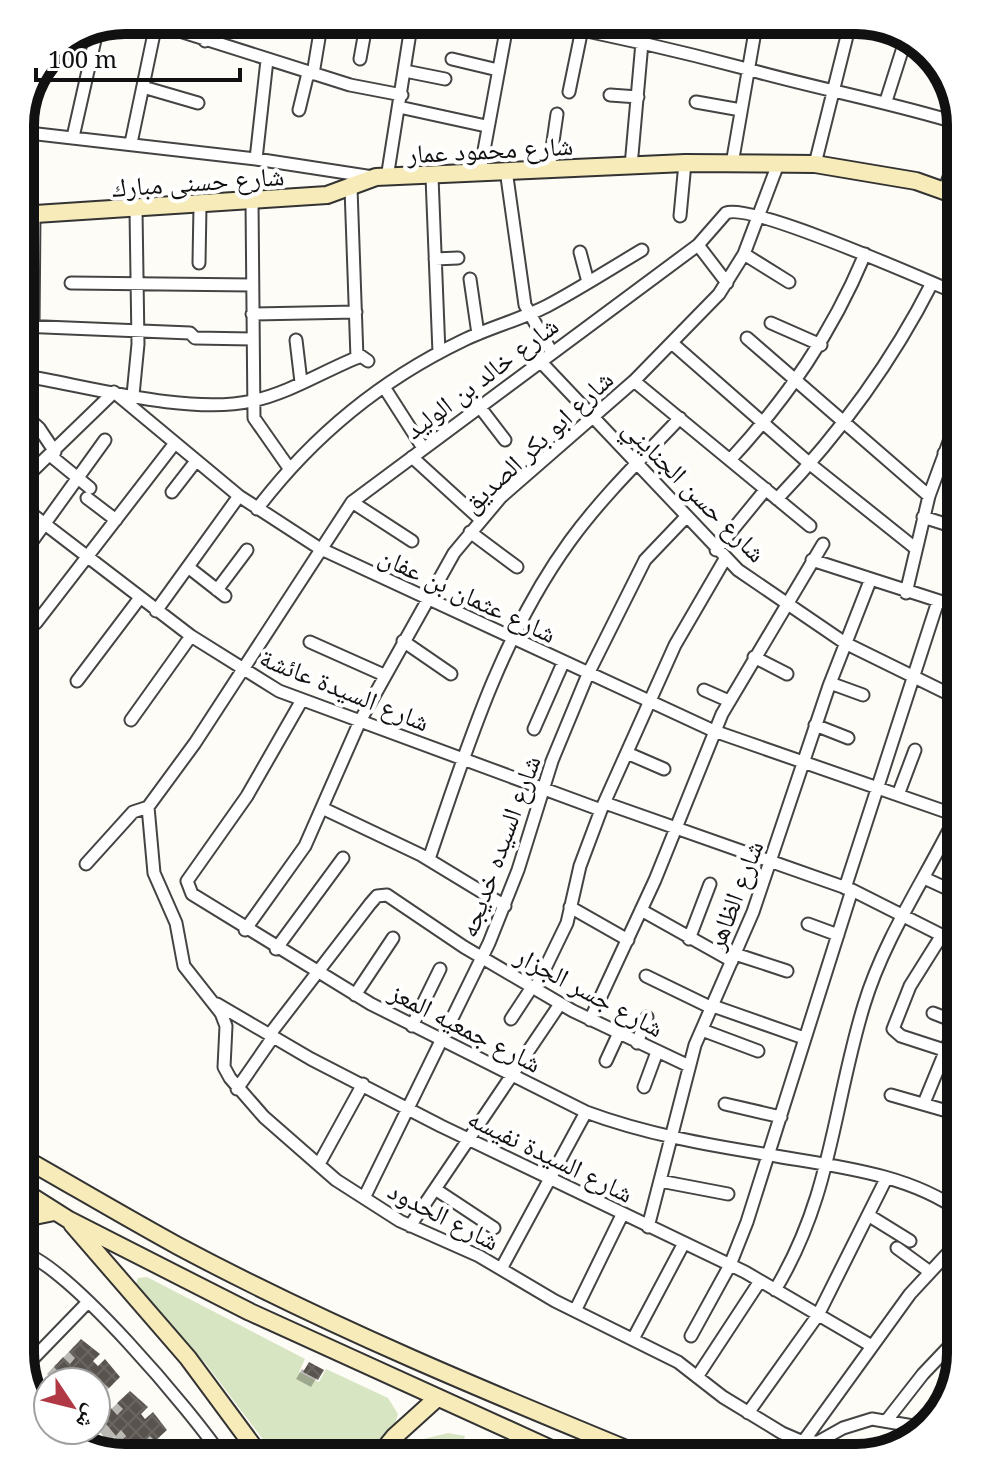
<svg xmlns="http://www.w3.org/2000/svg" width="981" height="1478" font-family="'Noto Serif','Noto Naskh Arabic',serif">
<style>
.green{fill:#d7e5c2}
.building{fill:url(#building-cross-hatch);filter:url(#shadow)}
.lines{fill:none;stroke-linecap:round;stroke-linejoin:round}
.street-casing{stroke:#444;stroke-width:15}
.secondary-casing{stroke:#333;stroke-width:20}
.street{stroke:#fff;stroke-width:11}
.secondary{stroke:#f6ebb9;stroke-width:16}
.labels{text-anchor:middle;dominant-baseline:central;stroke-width:8;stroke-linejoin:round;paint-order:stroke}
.street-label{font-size:26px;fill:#111;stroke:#fff}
.rim{fill:none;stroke:#111;stroke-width:10}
</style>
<defs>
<pattern id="building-cross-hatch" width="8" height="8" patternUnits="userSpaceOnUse" patternTransform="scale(2)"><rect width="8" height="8" fill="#58524e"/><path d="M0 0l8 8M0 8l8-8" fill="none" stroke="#6b6663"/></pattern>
<filter id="shadow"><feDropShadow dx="-7" dy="7" stdDeviation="0" flood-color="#0004"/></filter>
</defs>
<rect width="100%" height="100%" fill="#fefcf6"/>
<!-- green -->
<path class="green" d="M 147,1277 L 305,1359 L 299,1372 L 319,1382 L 326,1369 L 388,1398 L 398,1414 L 395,1424 L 364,1458 L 277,1458 L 206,1364 L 135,1287 L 138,1278 Z
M 448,1433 L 465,1436 L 462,1446 L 434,1443 L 406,1458 L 394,1458 L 415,1441 Z"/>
<!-- building -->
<path class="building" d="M 26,1302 L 38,1310 L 26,1331 L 20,1327 L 20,1307 Z
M 81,1339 L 100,1354 L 93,1361 L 98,1366 L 105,1359 L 120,1377 L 109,1388 L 103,1383 L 97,1389 L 103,1394 L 96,1401 L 96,1382 L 74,1379 L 67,1382 L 54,1367 L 63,1357 L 70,1364 L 75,1358 L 69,1352 Z
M 309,1362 L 324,1370 L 318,1380 L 303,1372 Z
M 130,1391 L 148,1407 L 141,1414 L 145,1419 L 153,1412 L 167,1430 L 155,1441 L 150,1436 L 144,1442 L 149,1447 L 138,1457 L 121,1441 L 126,1436 L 121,1430 L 116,1436 L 101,1418 L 111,1408 L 117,1415 L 123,1409 L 117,1403 Z
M 177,1446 L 189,1458 L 161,1458 Z"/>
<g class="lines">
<!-- street casing -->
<g class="street-casing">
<path id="street" d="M 145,20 L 350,85 L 402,95
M 532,20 C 605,34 676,50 747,69 C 818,89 890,102 961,124
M 820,22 L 849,29
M 205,41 L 207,20
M 360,59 L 367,20
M 452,59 L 498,70
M 405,71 L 445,79
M 313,74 L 322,20
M 143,87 L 198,103
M 569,92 L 582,29
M 610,95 L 638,97
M 886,101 L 907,35
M 696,102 L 741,110
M 399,107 L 486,126
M 299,110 L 308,73
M 20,132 L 256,159 L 373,177
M 73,137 L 97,31
M 131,143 L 156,24
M 256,159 L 267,60
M 732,164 L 757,20
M 815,164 L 851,20
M 631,166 L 644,20
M 549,169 L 557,114
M 506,170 L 525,305 L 551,351
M 480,172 L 508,20
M 432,177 L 439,353
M 387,178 L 412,20
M 351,188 L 357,358
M 944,190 L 961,147
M 252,201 L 254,418 L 289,468
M 680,216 L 685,163
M 698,245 L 727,283
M 580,252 L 588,282
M 744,254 L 789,282
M 435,259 L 458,258
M 199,263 L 200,206
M 470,279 L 478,334
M 71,283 L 252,285
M 252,314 L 356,312
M 771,323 L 821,345
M 20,326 L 190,333 L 195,338 L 252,339
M 33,326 L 34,215
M 747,338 L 929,496
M 296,340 L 301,382
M 673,344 L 810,464 L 915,548
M 539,360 L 738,570 L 845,643 L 961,700
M 26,376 C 90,387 190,415 252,401 C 290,393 325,370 361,356 L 368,361
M 634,381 L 810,526
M 384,387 L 423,448
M 133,395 L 138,344 L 136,210
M 479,406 L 505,440
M 20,411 L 39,428 L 55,452
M 944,453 L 961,458
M 51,456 L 90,488
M 412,457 L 480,519
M 730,460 C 788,397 832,333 865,254
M 20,483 L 114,392 L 239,496 L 319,548 L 714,731 L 961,817
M 172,492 L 196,461
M 87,498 L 116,520
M 777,499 C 840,433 891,364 932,283
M 352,502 L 412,541
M 20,505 L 191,636 L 279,691 L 601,810
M 257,509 C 311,438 381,380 462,341 C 490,327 520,320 547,306 C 579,289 610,269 642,250
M 923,517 L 961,529
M 470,532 L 517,567
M 716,550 L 766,489
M 20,558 L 105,440
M 812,560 L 961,608
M 188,567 L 225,596
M 217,590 L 247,550
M 906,593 L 929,496 L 961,409
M 156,611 L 239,496
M 36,623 L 175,443
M 403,641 L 451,674
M 310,642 L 384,675
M 754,657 L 787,674
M 77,681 L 139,599
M 830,683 L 863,695
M 704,690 L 729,701
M 302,700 L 247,796 L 187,881 L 192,894 L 371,1004 L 586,1112 C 645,1134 708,1145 770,1155 C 833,1166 908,1173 961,1212
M 131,720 L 191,636
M 815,725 L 848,738
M 534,729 L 563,663
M 627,753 L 664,769
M 953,753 L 961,730
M 898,795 L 915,750
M 605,803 L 852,890 L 961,945
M 148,807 L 154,873 L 176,923 L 184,966 L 221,1013 L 226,1026 L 224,1067 L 230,1078 L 264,1117 L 336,1180 L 400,1221 L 479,1256 L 555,1301 L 678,1362 L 723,1397 L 782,1433 L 803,1442 L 818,1442 L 843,1428 L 872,1419 L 925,1428
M 148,807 L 195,743 L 352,502 L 698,245 L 726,213 C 751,202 927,281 961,295
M 322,808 L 421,855 L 505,906
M 429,859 C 466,750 501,636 570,541 C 602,497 642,458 680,418
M 86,864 L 133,812 L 148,807
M 924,878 L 961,895
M 845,888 L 938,601
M 570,907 L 628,940
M 641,910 L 732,961
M 808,924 L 838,935
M 245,930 L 305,846 L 360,721 L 454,553 L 501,497 L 634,381 L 719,294 L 744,254 L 778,164
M 942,935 L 910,986 L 893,1029 L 901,1036 L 944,1050
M 689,939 L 710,884
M 276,949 L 343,858
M 735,954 L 787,971
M 646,976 L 712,1008
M 535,989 L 567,923 L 580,866 L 601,810 L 675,645 L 725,559
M 355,995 L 393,938
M 217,1004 L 311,1059 L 441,1126 L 745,1272 L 870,1345
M 713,1006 L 804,1038
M 933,1013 L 956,1022
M 511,1019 L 532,987
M 590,1020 L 655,880 L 722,714 L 823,544
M 412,1026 L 440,969
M 702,1030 L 758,1051
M 270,1034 L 370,904 L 377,896 L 387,895 L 464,947 L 573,1011 L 689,1066
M 637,1043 L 647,1017
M 606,1061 L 618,1035
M 644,1087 L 657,1052
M 237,1089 L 273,1037
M 891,1095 L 961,1115
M 924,1103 L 961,1013
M 725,1104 L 781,1117
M 952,1160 L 961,1140
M 319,1164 L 363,1084
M 660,1181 L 728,1194
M 435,1189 L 494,1228
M 364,1198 L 489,943 L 518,870 L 552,761 L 588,674 L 645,560 L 686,517
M 868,1215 L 910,1241
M 410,1226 L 560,1004
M 648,1227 L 695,1045 L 753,912 L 829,686 L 870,581
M 897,1248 L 930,1272
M 20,1252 C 65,1261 195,1415 223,1458
M 501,1269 L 586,1112
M 775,1290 C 832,1196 833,1106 864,1005 C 885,935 930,872 961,806
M 575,1311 L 622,1215
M 691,1336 L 730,1265 L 747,1222 L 852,890
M 633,1339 L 684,1243
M 24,1368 L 87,1303
M 697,1377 L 760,1281
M 30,1389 L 48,1407
M 748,1413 L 818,1315 L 886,1179
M 887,1420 L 923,1374 L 961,1334
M 68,1430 L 82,1447
M 803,1442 L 910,1294 L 961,1239
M 426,1458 L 440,1454 L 467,1458"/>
</g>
<!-- secondary casing -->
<g class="secondary-casing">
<path id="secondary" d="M 20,215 L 327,195 L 376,177 L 685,163 L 815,164 L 916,181 L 961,197
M 20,1156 C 73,1186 125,1217 178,1246 C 330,1327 490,1393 648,1458
M 20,1189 L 69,1220 L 250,1312 L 571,1458
M 20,1219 L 54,1212
M 72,1224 L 188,1358 L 262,1458
M 377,1458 L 394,1437 L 436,1399"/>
</g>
<!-- street -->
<use href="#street" class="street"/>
<!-- secondary -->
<use href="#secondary" class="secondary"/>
</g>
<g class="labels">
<!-- street labels -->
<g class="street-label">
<text transform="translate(490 149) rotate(-3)">شارع محمود عمار</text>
<text transform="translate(198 181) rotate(-4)">شارع حسنى مبارك</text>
<text transform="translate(481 377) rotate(-37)">شارع خالد بن الوليد</text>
<text transform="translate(537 441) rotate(-43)">شارع ابو بكر الصديق</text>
<text transform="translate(695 490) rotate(45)">شارع حسن الجنايني</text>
<text transform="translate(468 594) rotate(25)">شارع عثمان بن عفان</text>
<text transform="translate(345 689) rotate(22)">شارع السيدة عائشة</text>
<text transform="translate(499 846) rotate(-70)">شارع السيده خديجه</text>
<text transform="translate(734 895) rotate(-69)">شارع الظاهر</text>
<text transform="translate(590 991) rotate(28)">شارع جسر الجزار</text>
<text transform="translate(466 1027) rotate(27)">شارع جمعيه المعز</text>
<text transform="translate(551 1155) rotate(26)">شارع السيدة نفيسه</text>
<text transform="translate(444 1215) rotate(27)">شارع الحدود</text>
</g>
</g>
<!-- crop -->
<path d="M0 0H981V1478H0ZM125 34H856A91 91 0 0 1 947 125V1353A91 91 0 0 1 856 1444H125A91 91 0 0 1 34 1353V125A91 91 0 0 1 125 34Z" fill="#fff" fill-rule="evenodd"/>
<path class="rim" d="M125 34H856A91 91 0 0 1 947 125V1353A91 91 0 0 1 856 1444H125A91 91 0 0 1 34 1353V125A91 91 0 0 1 125 34Z"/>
<!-- north arrow -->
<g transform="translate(72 1406) rotate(125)"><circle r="38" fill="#ffffff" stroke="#a0a0a0" stroke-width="2"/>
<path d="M0-6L14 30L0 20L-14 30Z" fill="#b13946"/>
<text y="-12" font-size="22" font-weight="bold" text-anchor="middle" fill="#111111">ش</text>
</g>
<!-- scale -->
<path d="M36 68v12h204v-12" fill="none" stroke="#111111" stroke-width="4"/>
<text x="48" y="68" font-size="24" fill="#111111" stroke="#ffffff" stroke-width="6" paint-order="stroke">100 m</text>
</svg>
